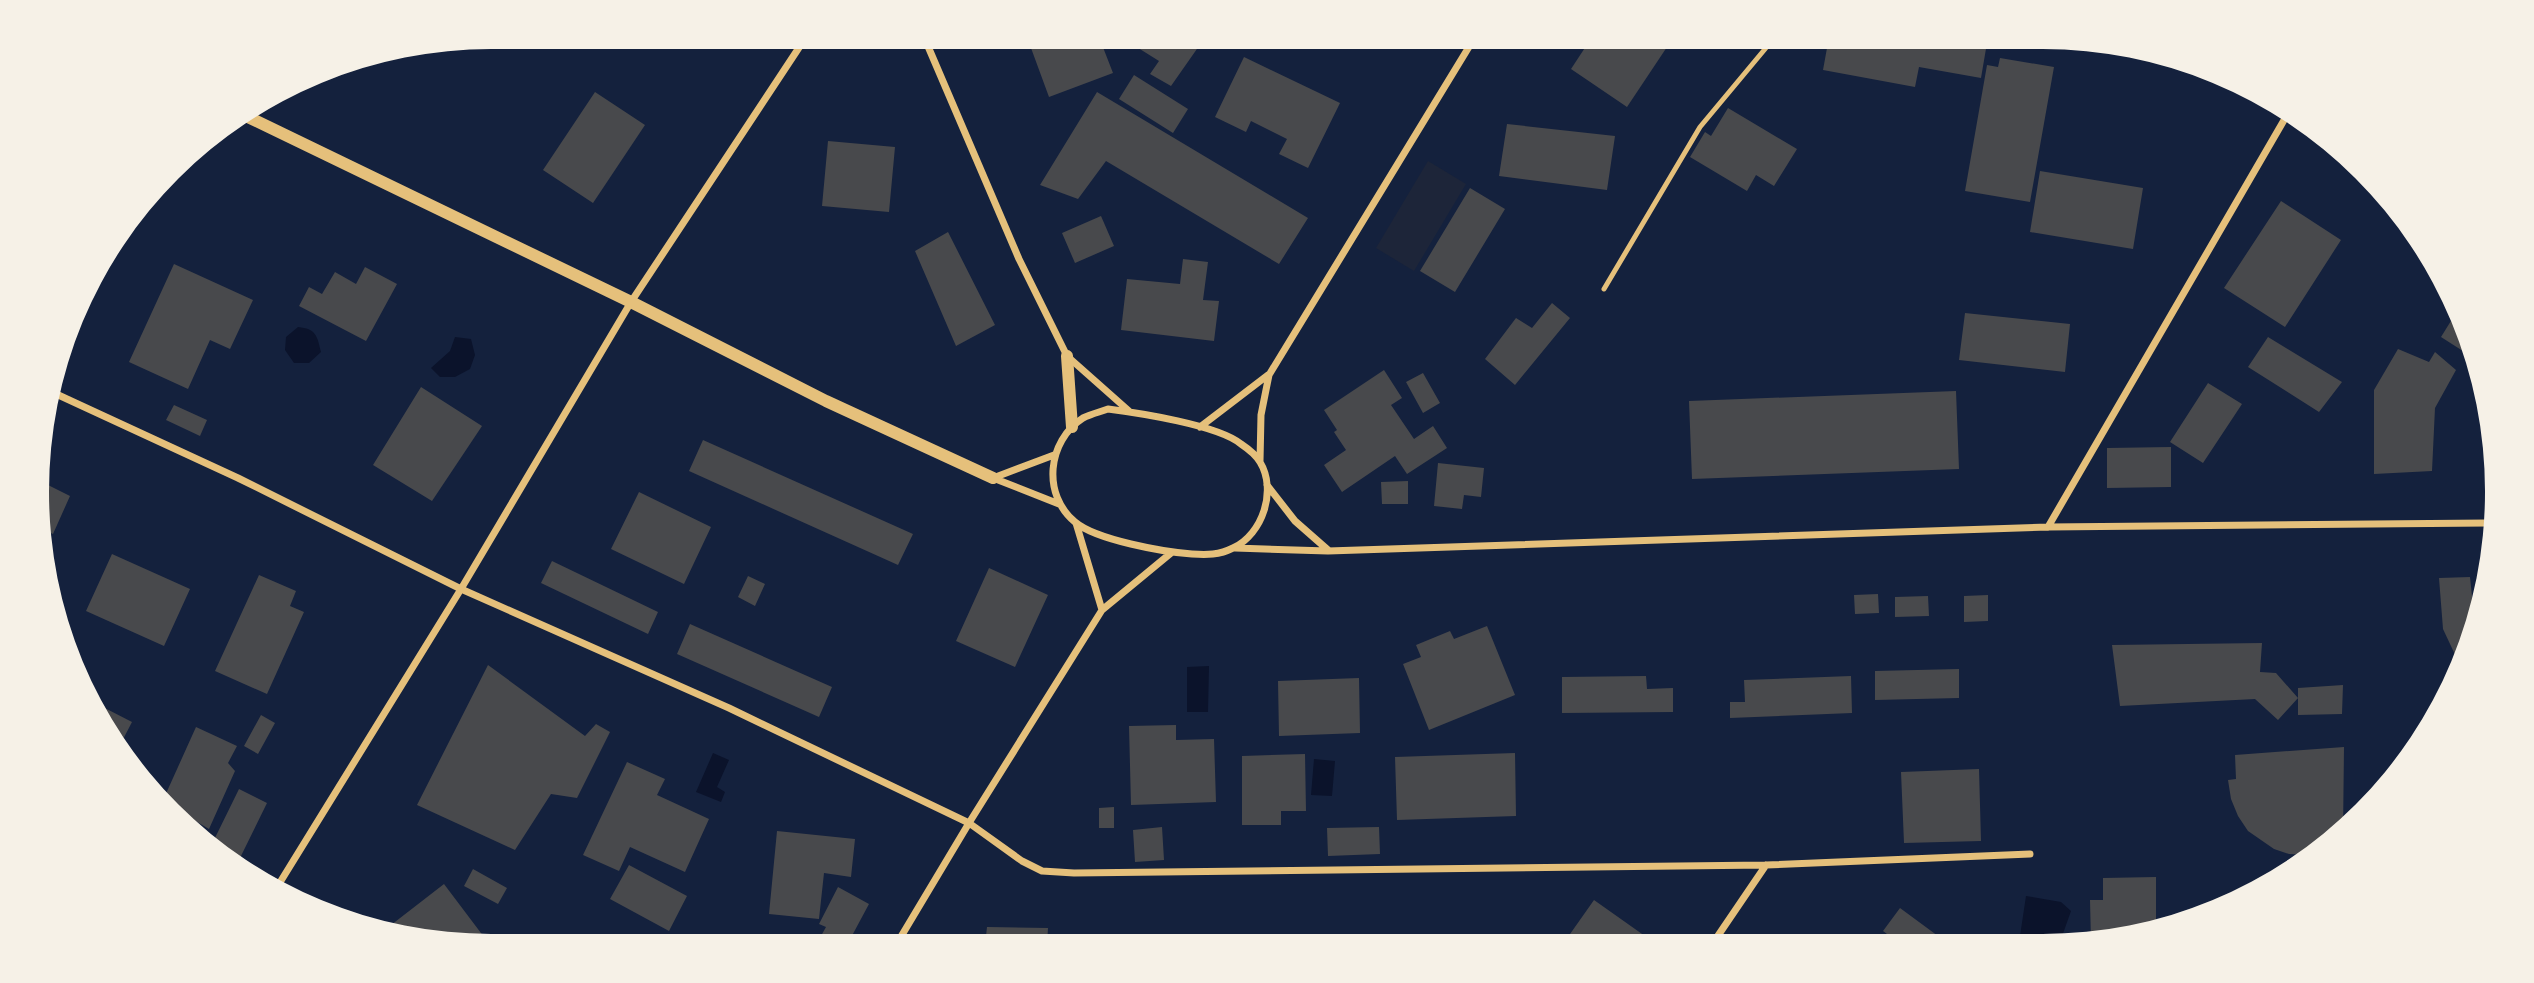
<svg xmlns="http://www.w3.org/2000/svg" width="2534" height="983" font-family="'Golos Text',sans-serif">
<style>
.green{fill:#1d2539}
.water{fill:#0b132b}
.building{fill:#48494c}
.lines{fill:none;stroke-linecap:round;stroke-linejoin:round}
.service{stroke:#e5c07b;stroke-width:5}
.minor{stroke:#e5c07b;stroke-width:7}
.tertiary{stroke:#e5c07b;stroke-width:12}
</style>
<rect width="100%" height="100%" fill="#14213d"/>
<!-- green -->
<path class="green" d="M 1428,161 L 1466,184 L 1414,271 L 1376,248 Z"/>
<!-- water -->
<path class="water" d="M 298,327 C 316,329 317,335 321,352 L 309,363 L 294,363 L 285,350 L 286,337 Z
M 455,337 L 471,339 L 475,355 L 470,369 L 455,377 L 440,377 L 431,368 L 450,351 Z
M 1209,666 L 1208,712 L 1187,712 L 1187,667 Z
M 713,753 L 729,760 L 717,787 L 725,792 L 721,802 L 696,792 Z
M 1314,759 L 1335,761 L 1332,796 L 1311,795 Z
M 2026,896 L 2061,902 L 2071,911 L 2060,942 L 2028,942 L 2020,936 Z"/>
<!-- building -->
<path class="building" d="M 1059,37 L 1099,37 L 1113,73 L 1049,97 L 1031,48 Z
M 1141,37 L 1183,37 L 1199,46 L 1171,86 L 1150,74 L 1159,61 L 1135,46 Z
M 1592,37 L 1672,37 L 1673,38 L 1627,107 L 1571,69 Z
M 1829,37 L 1988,37 L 1981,78 L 1919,67 L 1915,87 L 1823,70 Z
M 1244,57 L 1340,103 L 1308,168 L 1279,154 L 1287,139 L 1251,121 L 1246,132 L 1215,117 Z
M 2000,58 L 2054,67 L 2030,202 L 1965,191 L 1987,65 L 1998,67 Z
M 1134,75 L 1188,109 L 1173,133 L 1119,99 Z
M 595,92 L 645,125 L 593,203 L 543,170 Z
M 1097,92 L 1308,218 L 1279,264 L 1106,161 L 1078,199 L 1040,185 Z
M 1728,108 L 1797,149 L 1774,186 L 1756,175 L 1747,191 L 1690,157 L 1705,132 L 1711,136 Z
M 1507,124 L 1615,136 L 1607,190 L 1499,176 Z
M 828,141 L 895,147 L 889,212 L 822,206 Z
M 2040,171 L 2143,188 L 2133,249 L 2030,232 Z
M 1470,188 L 1505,209 L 1455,292 L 1420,271 Z
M 2281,201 L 2341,240 L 2285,327 L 2224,288 Z
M 1101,216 L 1114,246 L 1075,263 L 1062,233 Z
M 948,232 L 995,325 L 956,346 L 915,251 Z
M 1183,259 L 1208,262 L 1203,300 L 1219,301 L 1214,341 L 1121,330 L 1127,279 L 1180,284 Z
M 174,264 L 253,300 L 230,349 L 210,340 L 188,389 L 129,362 Z
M 365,267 L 397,284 L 366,341 L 299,306 L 309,287 L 322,294 L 335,272 L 356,284 Z
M 1552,303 L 1570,318 L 1515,385 L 1485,359 L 1516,318 L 1532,328 Z
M 1965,313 L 2070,324 L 2065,372 L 1959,360 Z
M 2454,316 L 2464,347 L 2466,353 L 2441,337 Z
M 2268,337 L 2342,382 L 2319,412 L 2248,367 Z
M 2398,349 L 2429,362 L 2435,352 L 2456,370 L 2435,408 L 2432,471 L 2374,474 L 2374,390 Z
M 1384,370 L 1402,398 L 1391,405 L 1414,439 L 1433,426 L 1447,448 L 1407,474 L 1395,456 L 1342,492 L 1324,465 L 1346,450 L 1334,432 L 1337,430 L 1324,410 Z
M 1423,373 L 1440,403 L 1423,413 L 1406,382 Z
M 2208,383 L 2242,404 L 2203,463 L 2170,442 Z
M 421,387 L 482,426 L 432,501 L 373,465 Z
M 1956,391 L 1959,469 L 1692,479 L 1689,401 Z
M 174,405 L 207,420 L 200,436 L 166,420 Z
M 703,440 L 913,534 L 898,565 L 689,471 Z
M 2171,447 L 2171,487 L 2107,488 L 2107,448 Z
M 1438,463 L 1484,468 L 1481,497 L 1464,495 L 1462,509 L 1434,506 Z
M 1408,481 L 1408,504 L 1382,504 L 1381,482 Z
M 42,482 L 70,496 L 53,534 L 44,530 Z
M 639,492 L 711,527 L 684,584 L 611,549 Z
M 112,554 L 190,589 L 164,646 L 86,611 Z
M 552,561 L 658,612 L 648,634 L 541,583 Z
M 989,568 L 1048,595 L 1015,667 L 956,641 Z
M 259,575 L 296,591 L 290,606 L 304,612 L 267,694 L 215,671 Z
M 748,576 L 765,584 L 755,606 L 738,597 Z
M 2470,577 L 2475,625 L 2458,661 L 2443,629 L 2439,578 Z
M 1878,594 L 1879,613 L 1855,614 L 1854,595 Z
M 1988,595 L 1988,621 L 1964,622 L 1964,596 Z
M 1928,596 L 1929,616 L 1895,617 L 1895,597 Z
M 690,624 L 832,687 L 819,717 L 677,654 Z
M 1487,626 L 1515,695 L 1429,730 L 1403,664 L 1421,657 L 1416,645 L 1450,631 L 1454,639 Z
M 2262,643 L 2260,672 L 2276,673 L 2298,698 L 2278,720 L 2255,699 L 2120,706 L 2112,645 Z
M 488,665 L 585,736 L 596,724 L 610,732 L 577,798 L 551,794 L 515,850 L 417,805 Z
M 1959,669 L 1959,698 L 1875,700 L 1875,671 Z
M 1646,676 L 1647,689 L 1673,688 L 1673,712 L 1562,713 L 1562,677 Z
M 1851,676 L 1852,713 L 1730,718 L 1730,702 L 1745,702 L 1744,680 Z
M 1359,678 L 1360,733 L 1279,736 L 1278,681 Z
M 2343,685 L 2342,714 L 2298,715 L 2298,688 Z
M 97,704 L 132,722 L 118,749 L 113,744 Z
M 261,715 L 275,723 L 258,754 L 244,746 Z
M 1176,725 L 1176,740 L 1214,739 L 1216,802 L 1131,805 L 1129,726 Z
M 196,727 L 237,746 L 228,763 L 235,771 L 209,829 L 192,819 L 188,824 L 164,798 Z
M 2344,747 L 2343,833 L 2310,855 L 2289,854 L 2274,849 L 2248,831 L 2238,816 L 2231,799 L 2228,780 L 2236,779 L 2235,755 Z
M 1515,753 L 1516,816 L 1397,820 L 1395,757 Z
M 1305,754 L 1306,811 L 1281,811 L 1281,825 L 1242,825 L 1242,756 Z
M 627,762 L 665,779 L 657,795 L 709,819 L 685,872 L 630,847 L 619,871 L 583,855 Z
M 1979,769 L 1981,841 L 1904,843 L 1901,772 Z
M 239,789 L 267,803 L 240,858 L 212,844 Z
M 1114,807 L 1114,828 L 1099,828 L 1099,808 Z
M 1162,827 L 1164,860 L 1135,862 L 1133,830 Z
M 1379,827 L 1380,854 L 1328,856 L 1327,828 Z
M 777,831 L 855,839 L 851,877 L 824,873 L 819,919 L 769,914 Z
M 629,865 L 687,896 L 669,931 L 610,899 Z
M 473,869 L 507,888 L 498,904 L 464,886 Z
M 2156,877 L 2156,926 L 2102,942 L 2091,942 L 2090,900 L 2103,900 L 2103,878 Z
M 444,884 L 487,941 L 482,945 L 382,932 Z
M 838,887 L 869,904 L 847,945 L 816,945 L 826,927 L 819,924 Z
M 1594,900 L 1652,941 L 1650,943 L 1563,944 Z
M 1900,908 L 1938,936 L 1933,943 L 1899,943 L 1883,931 Z
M 987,927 L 1048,928 L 1047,945 L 985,945 Z"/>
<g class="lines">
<!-- service -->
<path class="service" d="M 1604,289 L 1700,127 L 1775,37"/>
<!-- minor -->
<path class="minor" d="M 924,37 L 1019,259 L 1067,356 L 1129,411
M 54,393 L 238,478 L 461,589 L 729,708 L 969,823 L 1022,861 L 1042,871 L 1074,873 L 1766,865 L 2030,854
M 1108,409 C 1139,413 1218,425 1241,444 C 1247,448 1256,455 1260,462 C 1277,490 1263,534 1233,548 C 1219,555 1207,555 1192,554 C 1164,552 1096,540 1075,522 C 1042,495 1047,441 1083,418 C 1091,414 1100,412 1108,409 Z
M 1200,427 L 1268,375
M 1260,461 L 1261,415 L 1269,375 L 1475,37
M 993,478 L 1059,504
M 993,478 L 1054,455
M 1267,485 L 1295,521 L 1328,550
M 1076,523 L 1102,610
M 2048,527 L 2287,115
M 1235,548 L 1328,551 L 2048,527 L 2487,523
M 279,884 L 461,589 L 631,302 L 806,37
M 1713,943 L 1766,865
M 896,945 L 969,823 L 1102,610 L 1171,553"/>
<!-- tertiary -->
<path class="tertiary" d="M 248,117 L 631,302 L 826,401 L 993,478
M 1067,356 L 1072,427"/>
</g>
<!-- crop -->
<path d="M0 0H2534V983H0ZM491 49H2043A442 442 0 0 1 2485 491V492A442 442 0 0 1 2043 934H491A442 442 0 0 1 49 492V491A442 442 0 0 1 491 49Z" fill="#f6f1e7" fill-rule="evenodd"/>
</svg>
